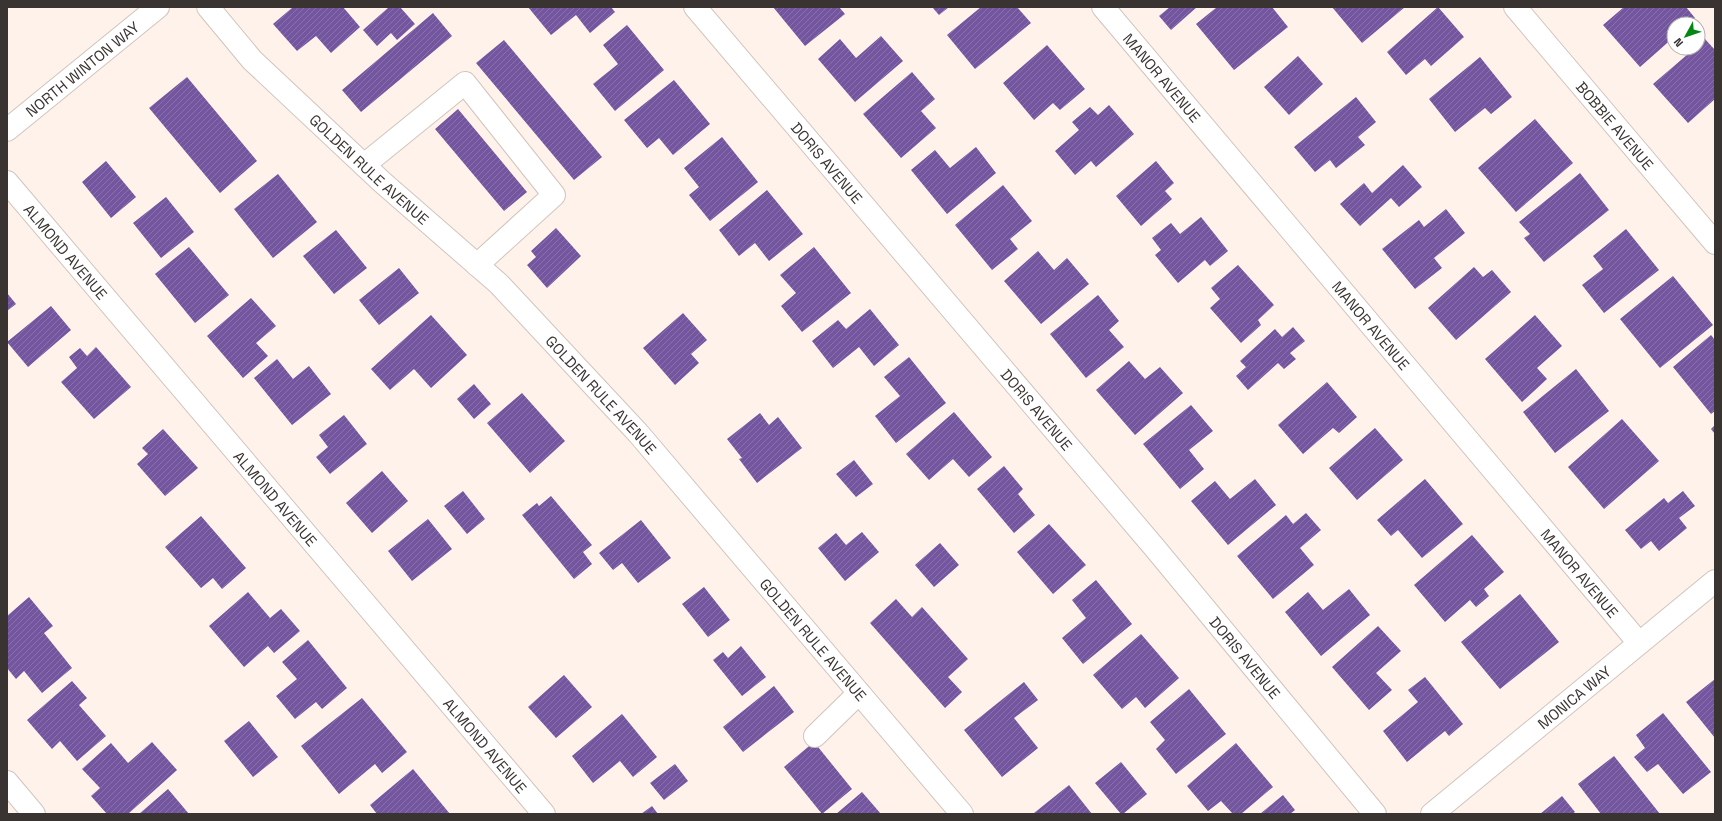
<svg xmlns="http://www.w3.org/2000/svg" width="1722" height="821" font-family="'Space Grotesk',sans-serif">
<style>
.building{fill:url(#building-hatch)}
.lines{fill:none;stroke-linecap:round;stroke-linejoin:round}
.minor-casing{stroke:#d0c5be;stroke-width:24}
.major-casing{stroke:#d0c5be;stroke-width:24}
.minor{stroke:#fff;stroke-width:22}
.major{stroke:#fff;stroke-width:22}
.labels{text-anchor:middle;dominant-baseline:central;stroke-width:4;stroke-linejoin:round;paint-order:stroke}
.street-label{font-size:15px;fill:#393431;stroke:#fff}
</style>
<defs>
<pattern id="building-hatch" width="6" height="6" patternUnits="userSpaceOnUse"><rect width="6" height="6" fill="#7455a0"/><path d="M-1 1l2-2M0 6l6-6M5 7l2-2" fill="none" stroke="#8870a8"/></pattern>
</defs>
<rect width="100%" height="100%" fill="#fef2eb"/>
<!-- building -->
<path class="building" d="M 293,7 L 343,7 L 360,27 L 331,53 L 316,36 L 297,51 L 273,24 Z
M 389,7 L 400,7 L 415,24 L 397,40 L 391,33 L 377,46 L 363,30 Z
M 528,7 L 611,7 L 615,12 L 590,33 L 576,15 L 551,35 Z
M 773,7 L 839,7 L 845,14 L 805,46 Z
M 932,7 L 949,7 L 939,15 Z
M 981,7 L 1017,7 L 1031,23 L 975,69 L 947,35 Z
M 1170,7 L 1197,7 L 1171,30 L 1159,16 Z
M 1217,7 L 1272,7 L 1288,27 L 1234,70 L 1196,24 Z
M 1332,7 L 1405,7 L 1362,43 Z
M 1438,7 L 1464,37 L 1431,66 L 1425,59 L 1406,75 L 1387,52 Z
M 1624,7 L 1686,7 L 1695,18 L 1689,24 L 1674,24 L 1674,37 L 1640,67 L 1603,25 Z
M 433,13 L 452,36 L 361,112 L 342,90 Z
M 627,25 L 664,70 L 615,111 L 593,84 L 618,64 L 603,45 Z
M 881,36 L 903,61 L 855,102 L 818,59 L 840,39 L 856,58 Z
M 1705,39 L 1715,50 L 1715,99 L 1688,123 L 1653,84 L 1695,48 L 1698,48 L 1698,45 Z
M 504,40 L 602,157 L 574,180 L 476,63 Z
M 1047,45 L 1085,89 L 1060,110 L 1053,103 L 1034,120 L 1003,83 Z
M 1298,56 L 1323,84 L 1289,115 L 1264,87 Z
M 1480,57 L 1512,97 L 1491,114 L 1485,108 L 1455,132 L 1429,99 Z
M 912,72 L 935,99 L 921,111 L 936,128 L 901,158 L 863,114 Z
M 187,77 L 257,161 L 220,193 L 149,108 Z
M 674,80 L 710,124 L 673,155 L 659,138 L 647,148 L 624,120 Z
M 1356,97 L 1376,122 L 1358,137 L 1365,145 L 1336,168 L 1330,160 L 1315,172 L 1294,147 Z
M 1109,105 L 1134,134 L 1096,167 L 1091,161 L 1075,175 L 1055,151 L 1079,130 L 1072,122 L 1090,107 L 1098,115 Z
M 458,109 L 527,192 L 504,211 L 435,129 Z
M 1535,119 L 1573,163 L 1516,212 L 1478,168 Z
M 722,137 L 758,182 L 710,221 L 689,195 L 699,187 L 684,168 Z
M 976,147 L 996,173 L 947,214 L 911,170 L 935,150 L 950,168 Z
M 106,161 L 136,197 L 111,218 L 82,182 Z
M 1156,161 L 1174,183 L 1165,191 L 1172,199 L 1141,226 L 1116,196 Z
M 1403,165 L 1422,187 L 1399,207 L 1391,198 L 1360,226 L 1340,204 L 1364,183 L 1372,193 Z
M 1580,173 L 1609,210 L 1544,262 L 1524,238 L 1530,234 L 1519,222 Z
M 278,174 L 317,222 L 273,258 L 234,209 Z
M 1003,185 L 1032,221 L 1010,239 L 1018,249 L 992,270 L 955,225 Z
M 767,190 L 803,234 L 769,261 L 755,243 L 739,256 L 719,230 Z
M 166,197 L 194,232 L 161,258 L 133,223 Z
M 1446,209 L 1465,233 L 1434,258 L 1442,268 L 1415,289 L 1382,249 L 1419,220 L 1424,227 Z
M 1201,217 L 1228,251 L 1210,266 L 1205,260 L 1178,283 L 1155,255 L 1161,250 L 1152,238 L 1171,223 L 1180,234 Z
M 556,228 L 581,256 L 547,288 L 527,265 L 536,257 L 531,251 Z
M 1626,229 L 1659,270 L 1604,313 L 1582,285 L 1603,269 L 1593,256 Z
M 336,230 L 367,268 L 334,294 L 303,256 Z
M 189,247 L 229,295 L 195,323 L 155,274 Z
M 814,247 L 851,293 L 802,332 L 781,306 L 796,293 L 780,275 Z
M 1038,251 L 1054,270 L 1067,258 L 1089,284 L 1041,324 L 1004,281 Z
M 1238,265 L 1274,305 L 1258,320 L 1261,325 L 1241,343 L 1210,308 L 1220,299 L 1211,288 Z
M 1474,267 L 1483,277 L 1492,270 L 1511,292 L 1456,340 L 1428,308 Z
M 399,268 L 419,293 L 379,325 L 359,300 Z
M 1673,276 L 1713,325 L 1660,368 L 1620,319 Z
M 7,293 L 16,304 L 7,311 Z
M 1098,295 L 1119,321 L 1109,330 L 1124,347 L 1086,378 L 1050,334 Z
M 251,298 L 276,326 L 256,343 L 268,356 L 243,378 L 207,336 Z
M 51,306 L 71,330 L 28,367 L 7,342 Z
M 870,309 L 899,345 L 874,366 L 859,347 L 833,368 L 812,341 L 838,320 L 846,329 Z
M 683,313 L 707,340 L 691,354 L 699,363 L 675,385 L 643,348 Z
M 431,315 L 467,355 L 431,388 L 414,369 L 390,390 L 371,369 Z
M 1535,315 L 1562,346 L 1537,368 L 1547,379 L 1522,402 L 1485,359 Z
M 1293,327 L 1305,341 L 1290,353 L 1296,359 L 1284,369 L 1278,363 L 1248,390 L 1236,376 L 1246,367 L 1240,361 L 1275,329 L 1282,337 Z
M 1711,335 L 1715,340 L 1715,411 L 1711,414 L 1673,367 Z
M 96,347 L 131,387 L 94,419 L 61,382 L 77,368 L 69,357 L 80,348 L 87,356 Z
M 909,357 L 946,403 L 896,443 L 875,416 L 900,396 L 884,377 Z
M 277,359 L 293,379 L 309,366 L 331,394 L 292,425 L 254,378 Z
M 1129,361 L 1145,379 L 1160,367 L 1183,393 L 1135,435 L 1096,390 Z
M 1576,369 L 1609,411 L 1555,453 L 1523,412 Z
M 1327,382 L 1357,417 L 1339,433 L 1333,428 L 1303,454 L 1278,425 Z
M 474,384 L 491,404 L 474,419 L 457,399 Z
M 522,393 L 565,441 L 530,473 L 487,423 Z
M 1191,405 L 1213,431 L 1189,450 L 1204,469 L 1180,489 L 1143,444 Z
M 954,412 L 992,457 L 969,477 L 953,459 L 929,480 L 906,454 Z
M 760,413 L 769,425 L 778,417 L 802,448 L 757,483 L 739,459 L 742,458 L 727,439 Z
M 344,415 L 367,444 L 330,474 L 316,457 L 328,447 L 319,435 Z
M 1622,419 L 1659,461 L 1604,509 L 1568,467 Z
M 1715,425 L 1715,434 L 1711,429 Z
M 1375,428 L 1403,460 L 1357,500 L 1329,468 Z
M 163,429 L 198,468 L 165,496 L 137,464 L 148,454 L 142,448 Z
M 854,460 L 873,484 L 856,497 L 836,474 Z
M 1004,466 L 1023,489 L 1018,494 L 1035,515 L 1014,533 L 977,489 Z
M 382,471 L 408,501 L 372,533 L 346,503 Z
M 1255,479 L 1276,505 L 1228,545 L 1191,501 L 1215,481 L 1230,499 Z
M 1425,479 L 1463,524 L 1422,558 L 1398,530 L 1391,536 L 1377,520 Z
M 463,491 L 485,519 L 467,534 L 444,506 Z
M 1683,491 L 1695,506 L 1679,518 L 1687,528 L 1659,551 L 1651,541 L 1641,549 L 1625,530 L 1664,498 L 1668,503 Z
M 551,496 L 592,545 L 583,552 L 592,564 L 574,579 L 522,515 L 537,503 L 539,506 Z
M 1306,513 L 1321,530 L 1300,548 L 1314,565 L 1273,599 L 1237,556 L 1286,515 L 1293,524 Z
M 201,516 L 246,568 L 222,589 L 213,578 L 201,588 L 165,547 Z
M 428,519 L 452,549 L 412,581 L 388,551 Z
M 641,520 L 671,558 L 638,583 L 622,563 L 613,570 L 599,553 Z
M 1049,524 L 1086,565 L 1053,594 L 1017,552 Z
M 862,532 L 879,552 L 845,581 L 818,548 L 836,533 L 846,545 Z
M 1472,535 L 1504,572 L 1484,589 L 1489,596 L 1476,607 L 1470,600 L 1445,622 L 1414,585 Z
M 940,543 L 959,565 L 934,587 L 915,565 Z
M 1096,580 L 1132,624 L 1083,664 L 1062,638 L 1086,618 L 1072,600 Z
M 704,587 L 730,620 L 708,637 L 682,604 Z
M 1349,589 L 1370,615 L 1321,656 L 1285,612 L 1308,592 L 1323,610 Z
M 248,592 L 270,618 L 281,609 L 300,631 L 274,653 L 268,646 L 244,667 L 209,626 Z
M 1520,594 L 1559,642 L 1500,689 L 1461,642 Z
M 29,597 L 53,626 L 44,633 L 72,668 L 42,693 L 24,671 L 16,679 L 7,668 L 7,616 Z
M 896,599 L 912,617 L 922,607 L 968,659 L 948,677 L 962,692 L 945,708 L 870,623 Z
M 1378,626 L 1401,651 L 1376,673 L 1392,690 L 1369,710 L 1332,667 Z
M 1141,634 L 1179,678 L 1145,708 L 1136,697 L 1122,709 L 1093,675 Z
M 308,640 L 347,688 L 322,709 L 316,702 L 295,719 L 276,696 L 297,679 L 282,662 Z
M 741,646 L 766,677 L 742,696 L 713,660 L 723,652 L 728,658 Z
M 564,675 L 592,707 L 556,738 L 528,707 Z
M 1425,677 L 1463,724 L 1449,736 L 1445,731 L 1407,762 L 1383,731 L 1418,702 L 1408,690 Z
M 1715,679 L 1715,738 L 1686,702 Z
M 72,681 L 87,698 L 79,705 L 106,736 L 77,761 L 60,741 L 52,749 L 27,720 Z
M 1024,682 L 1038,700 L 1014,718 L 1038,748 L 1002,777 L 964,730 Z
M 774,686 L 794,712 L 743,752 L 723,727 Z
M 1189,689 L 1226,734 L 1176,774 L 1156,749 L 1165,740 L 1150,722 Z
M 362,698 L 407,752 L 382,773 L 375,764 L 339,794 L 301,746 Z
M 1663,713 L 1711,772 L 1683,794 L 1658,764 L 1647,772 L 1634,757 L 1645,748 L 1636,735 Z
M 622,714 L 657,757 L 633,777 L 620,761 L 593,783 L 572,756 Z
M 249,721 L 278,757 L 253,777 L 224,741 Z
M 152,742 L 177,770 L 128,814 L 107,814 L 91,796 L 100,788 L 82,769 L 111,743 L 128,763 Z
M 814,742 L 852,789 L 822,814 L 784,767 Z
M 1236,743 L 1273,787 L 1241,814 L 1233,814 L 1221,801 L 1208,811 L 1187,786 Z
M 1614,756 L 1660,814 L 1601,814 L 1578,784 Z
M 1121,762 L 1147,794 L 1123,814 L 1121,814 L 1095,783 Z
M 675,764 L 688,781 L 664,800 L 650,783 Z
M 413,769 L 450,814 L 377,814 L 370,805 Z
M 1069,785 L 1092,814 L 1035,814 L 1034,813 Z
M 168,789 L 189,814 L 139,814 Z
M 862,792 L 881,814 L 836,814 Z
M 1283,795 L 1295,810 L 1290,814 L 1260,814 Z
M 1562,796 L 1575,812 L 1572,814 L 1540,814 Z
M 652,806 L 658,814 L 641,814 Z"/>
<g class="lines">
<!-- minor casing -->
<g class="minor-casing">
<g id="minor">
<path id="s1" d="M 208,7 L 252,60 L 382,182 L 499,284 L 638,433 L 962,814"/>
<path id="s2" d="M 695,7 L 1154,547 L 1375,814"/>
<path id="s3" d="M 1103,7 L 1639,643"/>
<path id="s4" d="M 1515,7 L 1715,243"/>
<path d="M 364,165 L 465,83 L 554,195 L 477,265"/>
<path id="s5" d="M 7,182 L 544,814"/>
<path d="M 815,736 L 859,693"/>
<path d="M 7,782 L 34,814"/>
<path id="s6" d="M 1432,814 L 1715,581"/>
</g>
</g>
<!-- major casing -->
<g class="major-casing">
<g id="major">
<path id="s7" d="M 7,130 L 158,7"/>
</g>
</g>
<!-- minor -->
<use href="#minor" class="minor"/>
<!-- major -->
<use href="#major" class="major"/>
</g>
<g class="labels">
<!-- street labels -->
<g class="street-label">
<text stroke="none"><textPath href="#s7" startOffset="97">NORTH WINTON WAY</textPath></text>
<text stroke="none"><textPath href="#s3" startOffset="92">MANOR AVENUE</textPath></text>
<text stroke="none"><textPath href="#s4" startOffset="155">BOBBIE AVENUE</textPath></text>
<text stroke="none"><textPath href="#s2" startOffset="204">DORIS AVENUE</textPath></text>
<text stroke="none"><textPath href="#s1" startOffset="229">GOLDEN RULE AVENUE</textPath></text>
<text stroke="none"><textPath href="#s5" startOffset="91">ALMOND AVENUE</textPath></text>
<text stroke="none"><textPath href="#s3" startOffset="416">MANOR AVENUE</textPath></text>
<text stroke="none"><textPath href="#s1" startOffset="553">GOLDEN RULE AVENUE</textPath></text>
<text stroke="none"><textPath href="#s2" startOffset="528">DORIS AVENUE</textPath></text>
<text stroke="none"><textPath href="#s5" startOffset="415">ALMOND AVENUE</textPath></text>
<text stroke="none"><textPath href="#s3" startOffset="740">MANOR AVENUE</textPath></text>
<text stroke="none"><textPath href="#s1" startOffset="877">GOLDEN RULE AVENUE</textPath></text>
<text stroke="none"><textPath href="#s2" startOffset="852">DORIS AVENUE</textPath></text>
<text stroke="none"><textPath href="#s6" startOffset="184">MONICA WAY</textPath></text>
<text stroke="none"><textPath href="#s5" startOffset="739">ALMOND AVENUE</textPath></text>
</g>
</g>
<!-- border -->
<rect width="1722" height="821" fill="none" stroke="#393431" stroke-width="16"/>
<!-- north arrow -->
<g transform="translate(1686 36) rotate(230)"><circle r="19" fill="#ffffff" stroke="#b0aead"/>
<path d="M0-3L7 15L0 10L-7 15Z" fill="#028812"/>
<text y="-6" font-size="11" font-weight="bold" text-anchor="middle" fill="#393431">N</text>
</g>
</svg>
